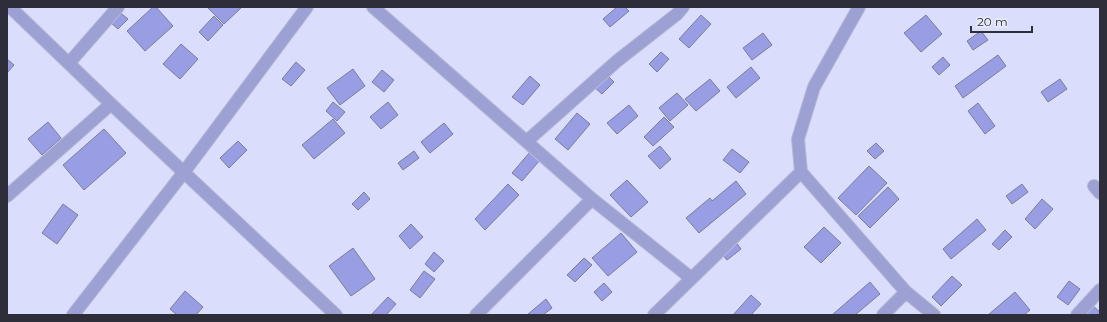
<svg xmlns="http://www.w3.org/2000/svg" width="1107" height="322" font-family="Montserrat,sans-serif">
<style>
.building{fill:#999ee4;stroke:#7a7d98}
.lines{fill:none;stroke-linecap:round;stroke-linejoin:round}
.minor-casing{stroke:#b7bad4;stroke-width:14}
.minor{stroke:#9ca0d2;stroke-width:12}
</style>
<rect width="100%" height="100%" fill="#daddfb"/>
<!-- building -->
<path class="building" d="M 153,7 L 156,7 L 173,26 L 145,51 L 127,31 Z
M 209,7 L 242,7 L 224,24 L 208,8 Z
M 617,7 L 625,7 L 629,11 L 610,27 L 603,19 Z
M 118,11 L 128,19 L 118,29 L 109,21 Z
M 701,15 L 711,24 L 689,48 L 679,39 Z
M 926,15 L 942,34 L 921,52 L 904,33 Z
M 214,16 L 223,25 L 208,41 L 199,32 Z
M 981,31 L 988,40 L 973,50 L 967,41 Z
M 763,33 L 772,45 L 752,60 L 743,48 Z
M 181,44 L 198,59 L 180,79 L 163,64 Z
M 661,52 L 669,59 L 657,72 L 649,64 Z
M 998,55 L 1006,66 L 963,98 L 955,86 Z
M 943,57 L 950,65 L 939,75 L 932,67 Z
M 7,59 L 14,65 L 7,73 Z
M 296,62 L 305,70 L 291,86 L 282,79 Z
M 751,67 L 760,78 L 736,98 L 727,87 Z
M 353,69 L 365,86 L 340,105 L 327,88 Z
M 382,70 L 394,80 L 384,92 L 372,82 Z
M 605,73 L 614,82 L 602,94 L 593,86 Z
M 530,76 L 540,85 L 523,105 L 512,97 Z
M 710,79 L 720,91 L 696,111 L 685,99 Z
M 1060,79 L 1067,89 L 1048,102 L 1041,92 Z
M 677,93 L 688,105 L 670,121 L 659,108 Z
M 333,102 L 345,112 L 337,121 L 326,111 Z
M 388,102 L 398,115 L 381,129 L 370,117 Z
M 978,103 L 995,126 L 985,134 L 968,111 Z
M 629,105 L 638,116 L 617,134 L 607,123 Z
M 577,113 L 590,124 L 568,150 L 555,139 Z
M 664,117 L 674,127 L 653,146 L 644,137 Z
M 333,119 L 345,133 L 314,159 L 302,145 Z
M 48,122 L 61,138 L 42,155 L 28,139 Z
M 444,123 L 453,134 L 430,153 L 421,142 Z
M 104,129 L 126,153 L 84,190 L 63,165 Z
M 238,141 L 247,150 L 229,168 L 220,158 Z
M 876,143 L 884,151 L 875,159 L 867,151 Z
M 660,146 L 671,159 L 660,169 L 648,156 Z
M 732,149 L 749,162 L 740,173 L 723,160 Z
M 414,151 L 419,158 L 403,170 L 398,163 Z
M 530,152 L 540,160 L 522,181 L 512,173 Z
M 869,166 L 887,183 L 856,215 L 838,198 Z
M 627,180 L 648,202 L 631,217 L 610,195 Z
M 736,181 L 746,194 L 699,233 L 686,218 L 710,198 L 712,201 Z
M 508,184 L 519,195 L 485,230 L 475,219 Z
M 1022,184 L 1028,192 L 1012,204 L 1006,196 Z
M 888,187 L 899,199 L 870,228 L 858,216 Z
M 364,192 L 370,199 L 358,210 L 352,204 Z
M 1042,199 L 1053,209 L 1035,229 L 1025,219 Z
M 63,204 L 78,215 L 57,244 L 42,233 Z
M 977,219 L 986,230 L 951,259 L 943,249 Z
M 411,224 L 423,237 L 410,249 L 399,236 Z
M 824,227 L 841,243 L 821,263 L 804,247 Z
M 1005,230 L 1012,237 L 999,250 L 992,244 Z
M 621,233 L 637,252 L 608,276 L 592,258 Z
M 735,241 L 741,249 L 727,260 L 720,252 Z
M 353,248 L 375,279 L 351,296 L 329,266 Z
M 434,252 L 444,261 L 434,272 L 425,264 Z
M 584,258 L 592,265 L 575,282 L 567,275 Z
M 424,271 L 435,279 L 420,298 L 410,290 Z
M 952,276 L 962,285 L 941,306 L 932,297 Z
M 1069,281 L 1080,289 L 1068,305 L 1057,297 Z
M 870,282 L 880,294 L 855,315 L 832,315 Z
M 604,283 L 612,292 L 602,301 L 594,292 Z
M 185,291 L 203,307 L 196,315 L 177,315 L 170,309 Z
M 1015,292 L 1030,310 L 1024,315 L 988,315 Z
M 751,295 L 761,304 L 751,315 L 733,315 Z
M 388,297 L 396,304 L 386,315 L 371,315 Z
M 546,299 L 552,308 L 543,315 L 527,315 Z
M 1093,306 L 1100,312 L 1100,315 L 1086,315 Z"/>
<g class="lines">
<!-- minor casing -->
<g class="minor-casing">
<path id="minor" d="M 10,7 L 111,104 L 336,315
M 373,7 L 592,199 L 691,278
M 859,7 L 814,87 L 798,139 L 801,172 L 906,292 L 934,315
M 69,63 L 118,7
M 527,141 L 617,61 L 677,14 L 683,7
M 1094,186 L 1100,193
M 7,196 L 111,104
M 73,315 L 184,172 L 307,7
M 476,315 L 592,199
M 654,315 L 801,172
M 883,315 L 906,292
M 1077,315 L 1100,290"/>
</g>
<!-- minor -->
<use href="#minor" class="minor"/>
</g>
<!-- border -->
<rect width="1107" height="322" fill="none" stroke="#2d2e39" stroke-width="16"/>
<!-- scale -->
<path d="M971 26v6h61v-6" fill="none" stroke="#2d2e39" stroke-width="2"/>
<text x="977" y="26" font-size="12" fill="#2d2e39" stroke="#e9ebfd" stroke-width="3" paint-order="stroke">20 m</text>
</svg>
